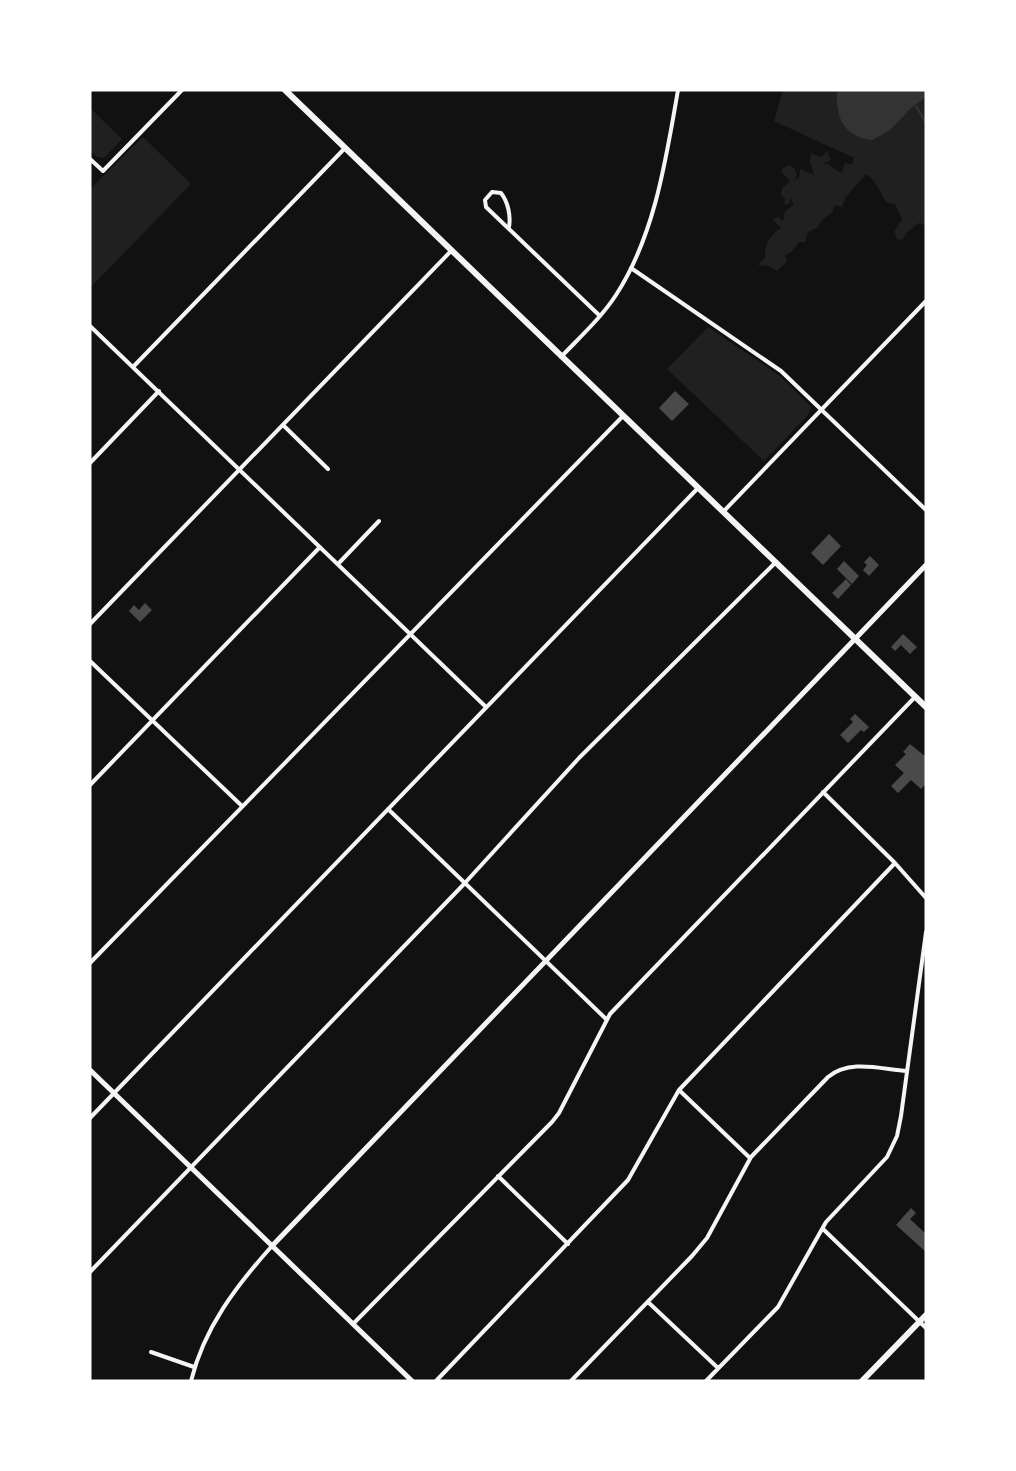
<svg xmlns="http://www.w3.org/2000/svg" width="1016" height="1471" font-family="'Asap Condensed',sans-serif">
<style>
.green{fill:#202020}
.water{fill:#333}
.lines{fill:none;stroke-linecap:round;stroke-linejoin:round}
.stream{stroke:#333;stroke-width:2}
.building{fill:#4a4a4a}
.minor{stroke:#f5f5f5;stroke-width:4}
.tertiary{stroke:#f5f5f5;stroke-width:5}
.secondary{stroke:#f5f5f5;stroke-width:6}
</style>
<rect width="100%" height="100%" fill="#111"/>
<!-- green -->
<path class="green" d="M 783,90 L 926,90 L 926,226 L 919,223 L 906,233 L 903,239 L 898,240 L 894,232 L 902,219 L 895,204 L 886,202 C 881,193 875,179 866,174 L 845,198 L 842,207 L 834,205 L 833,212 L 823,219 L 817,228 L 808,232 L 805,242 L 799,242 L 792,252 L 785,255 L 787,261 L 777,271 L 768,266 L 758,265 L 765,258 C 764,246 770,235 781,228 L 772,219 L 778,217 L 783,221 L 785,211 L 794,205 L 790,198 L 789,204 L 784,204 L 785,199 L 781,195 L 782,188 L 790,181 L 781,172 L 783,168 L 790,165 L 795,169 L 797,176 L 793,180 L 799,178 L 800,169 L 814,175 L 810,162 L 811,153 L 821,157 L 827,151 L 831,160 L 823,164 L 828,164 L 839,172 L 842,172 L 845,163 L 852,164 L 854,158 L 774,121 Z
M 90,108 L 122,139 L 104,158 L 97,157 L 90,151 Z
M 143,137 L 191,184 L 90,288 L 90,189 Z
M 708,327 L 780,376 L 811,407 L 808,415 L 764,461 L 667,369 Z"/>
<!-- water -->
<path class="water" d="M 837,90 L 926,90 L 926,97 L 911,108 L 890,130 L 872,140 C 844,137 835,117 837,90 Z"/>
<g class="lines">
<!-- stream -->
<path class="stream" d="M 916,106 L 926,123"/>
</g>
<!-- building -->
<path class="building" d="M 675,391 L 689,404 L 672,421 L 659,408 Z
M 829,534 L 841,546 L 823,565 L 811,553 Z
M 870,556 L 879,565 L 869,576 L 863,570 L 867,565 L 864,562 Z
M 844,561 L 859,576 L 852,584 L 837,569 Z
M 846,579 L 851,585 L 838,599 L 832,593 Z
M 145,603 L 152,610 L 140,622 L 129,611 L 134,605 L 139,610 Z
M 903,634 L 917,647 L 910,654 L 901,645 L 895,651 L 891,647 Z
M 855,714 L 869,727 L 864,732 L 861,730 L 848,743 L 840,735 L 853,722 L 850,719 Z
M 910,744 L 926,757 L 926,784 L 921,789 L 911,780 L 898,793 L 891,786 L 904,773 L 895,765 L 906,754 L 903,752 Z
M 911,1208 L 916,1213 L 910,1219 L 926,1234 L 926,1252 L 896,1225 Z"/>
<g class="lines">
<!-- minor -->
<path class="minor" d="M 90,159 L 103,171 L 182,90
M 509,227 C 511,216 508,202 501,193 L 492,192 L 485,200 L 486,207 L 600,316
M 631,268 L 781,371 L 926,510
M 90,326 L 486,707
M 561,357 C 580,337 601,318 616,295 C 655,235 666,159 678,90
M 133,367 L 345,148
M 283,425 L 328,469
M 90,463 L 159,391
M 723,512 L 926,301
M 338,564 L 379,521
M 90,624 L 451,251
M 90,661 L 242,806
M 90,785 L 320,547
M 823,792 L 895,863 L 926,898
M 388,809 L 606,1019
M 90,963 L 623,416
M 679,1090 L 750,1158
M 90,1118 L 698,488
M 498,1176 L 568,1244
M 823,1229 L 926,1328
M 90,1272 L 464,884 L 579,758 L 775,563
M 648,1302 L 718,1368
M 353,1324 L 552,1122 L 559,1113 L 610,1014 L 915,697
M 151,1352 L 194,1367
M 191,1381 C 204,1328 236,1286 272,1246
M 436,1381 L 628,1180 L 679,1090 L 895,863
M 571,1381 L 692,1256 L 707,1238 L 751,1157 L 828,1077 C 850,1059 880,1069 907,1071
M 706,1381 L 778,1307 L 826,1222 L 887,1157 L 897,1136 L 901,1116 L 926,932"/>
<!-- tertiary -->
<path class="tertiary" d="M 90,1070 L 412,1381
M 272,1246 L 926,565"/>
<!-- secondary -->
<path class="secondary" d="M 285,90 L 926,707
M 862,1381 L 926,1315"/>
</g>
<!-- border -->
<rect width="1016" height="1471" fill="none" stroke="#ffffff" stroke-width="183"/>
</svg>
